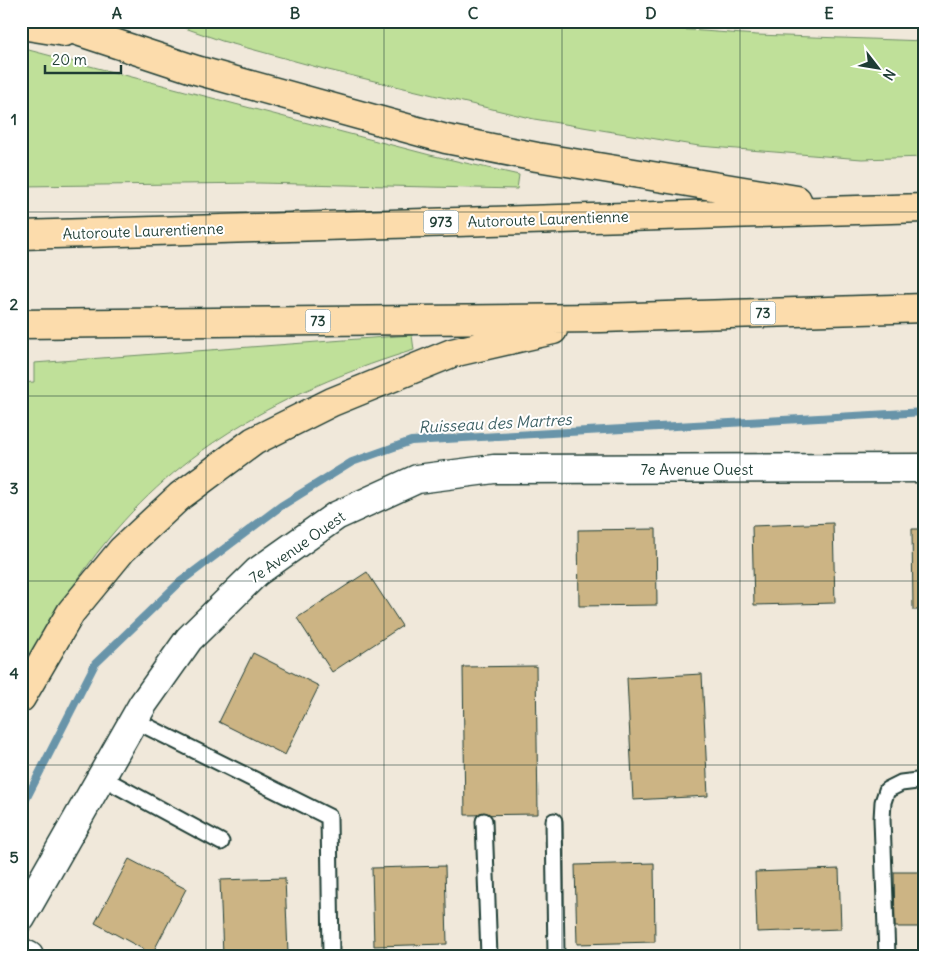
<svg xmlns="http://www.w3.org/2000/svg" width="946" height="977" font-family="Delius,sans-serif">
<style>
.green{fill:#bfe099;stroke:#6f8e66}
.lines{fill:none;stroke-linecap:round;stroke-linejoin:round}
.stream{stroke:#6894a9;stroke-width:8}
.building{fill:#ccb484;stroke:#1f3d34}
.lane-casing{stroke:#1f3d34;stroke-width:19}
.street-casing{stroke:#1f3d34;stroke-width:31}
.highway-casing{stroke:#1f3d34;stroke-width:31}
.lane{stroke:#fff;stroke-width:15}
.street{stroke:#fff;stroke-width:28}
.highway{stroke:#fcdcac;stroke-width:28}
.grid{fill:none;stroke:#1f3d34;stroke-width:1;stroke-opacity:0.55}
.labels{text-anchor:middle;dominant-baseline:central;stroke-width:4;stroke-linejoin:round;paint-order:stroke}
.shield{fill:#fff;stroke:#627771;stroke-width:1}
.shield-label{font-size:14px;font-weight:bold;fill:#1f3d34}
.street-label{font-size:15px;fill:#1f3d34;stroke:#fff}
.water-label{font-size:16px;font-style:italic;fill:#3e6165;stroke:#fff}
.neatline{fill:none;stroke:#1f3d34;stroke-width:2}
.grid-label{font-size:16px;text-anchor:middle;font-weight:bold;fill:#1f3d34}
</style>
<rect width="100%" height="100%" fill="#f0e8da"/>
<filter id="ink" filterUnits="userSpaceOnUse"><feTurbulence type="fractalNoise" baseFrequency=".02" numOctaves="2"/><feDisplacementMap in="SourceGraphic" scale="10" xChannelSelector="R" yChannelSelector="G"/><feConvolveMatrix kernelMatrix="1 2 1 2 8 2 1 2 1" color-interpolation-filters="sRGB"/></filter>
<g filter="url(#ink)">
<!-- green -->
<path class="green" d="M 165,21 L 626,21 L 648,27 L 757,35 L 925,41 L 925,157 L 862,159 L 699,146 L 534,119 L 324,69 L 222,41 Z
M 21,48 L 430,155 L 519,175 L 517,189 L 259,183 L 21,186 Z
M 412,335 L 414,350 C 296,386 189,441 109,538 C 75,579 48,625 21,671 L 21,383 L 34,382 L 34,363 Z"/>
<g class="lines">
<!-- stream -->
<path class="stream" d="M 21,809 L 95,664 L 180,582 L 281,506 L 352,462 L 411,441 L 925,412"/>
</g>
<!-- building -->
<path class="building" d="M 833,523 L 835,603 L 754,605 L 752,526 Z
M 656,529 L 657,605 L 579,606 L 578,530 Z
M 912,529 L 925,529 L 925,610 L 913,610 Z
M 367,572 L 402,626 L 332,672 L 297,618 Z
M 253,653 L 319,686 L 285,755 L 219,722 Z
M 536,666 L 538,814 L 465,815 L 463,667 Z
M 702,674 L 708,796 L 633,800 L 627,678 Z
M 129,859 L 186,889 L 152,954 L 95,923 Z
M 654,863 L 655,942 L 577,944 L 575,865 Z
M 445,866 L 447,944 L 374,946 L 372,868 Z
M 839,869 L 841,929 L 757,932 L 755,872 Z
M 894,872 L 925,872 L 925,927 L 895,927 Z
M 285,878 L 288,954 L 223,956 L 220,880 Z"/>
<g class="lines">
<!-- lane casing -->
<g class="lane-casing">
<path id="lane" d="M 134,720 L 329,817 L 331,956
M 101,777 L 221,842
M 484,821 L 489,956
M 554,821 L 556,956
M 887,956 L 882,819 L 883,802 L 887,790 L 901,783 L 925,780"/>
</g>
<!-- street casing -->
<g class="street-casing">
<path id="street" d="M 21,918 L 143,704 L 189,639 L 257,572 L 336,516 L 417,479 L 494,469 L 925,468
M 21,952 L 29,956"/>
</g>
<!-- highway casing -->
<g class="highway-casing">
<path id="highway" d="M 47,21 L 196,70 L 446,139 L 537,157 L 797,200
M 21,25 L 65,32
M 21,235 L 925,208
M 21,324 L 601,318 L 925,308
M 21,698 L 71,612 L 122,550 L 180,496 L 254,441 L 332,402 L 452,353 L 553,330"/>
</g>
<!-- lane -->
<use href="#lane" class="lane"/>
<!-- street -->
<use href="#street" class="street"/>
<!-- highway -->
<use href="#highway" class="highway"/>
</g>
</g>
<!-- grid -->
<path class="grid" d="M 206,21 L 206,956M 384,21 L 384,956M 562,21 L 562,956M 740,21 L 740,956M 21,212 L 925,212M 21,396 L 925,396M 21,581 L 925,581M 21,765 L 925,765"/>
<g class="labels">
<!-- shield labels -->
<g class="shield">
<rect x="423.5" y="210.5" width="35" height="23" rx="4"/>
<rect x="750.5" y="301.5" width="25" height="23" rx="4"/>
<rect x="305.5" y="309.5" width="25" height="23" rx="4"/>
</g>
<g class="shield-label">
<text x="441" y="222">973</text>
<text x="763" y="313">73</text>
<text x="318" y="321">73</text>
</g>
<!-- street labels -->
<g class="street-label">
<text transform="translate(548 219) rotate(-2)">Autoroute Laurentienne</text>
<text transform="translate(143 231) rotate(-2)">Autoroute Laurentienne</text>
<text x="697" y="469">7e Avenue Ouest</text>
<text transform="translate(297 547) rotate(-35)">7e Avenue Ouest</text>
</g>
<!-- water labels -->
<g class="water-label">
<text transform="translate(495 423) rotate(-3)">Ruisseau des Martres</text>
</g>
</g>
<!-- margin -->
<rect width="946" height="977" fill="none" stroke="#fff" stroke-width="55"/>
<!-- north arrow -->
<g transform="translate(878 68) rotate(121)" stroke="#ffffff" stroke-width="4" paint-order="stroke">
<path d="M0-4L9 19L0 12L-9 19Z" fill="#1f3d34"/>
<text y="-8" font-size="14" font-weight="bold" text-anchor="middle" fill="#1f3d34">N</text>
</g>
<!-- scale -->
<path d="M45 65v8h76v-8" fill="none" stroke="#1f3d34" stroke-width="2.5"/>
<text x="52" y="65" font-size="15" fill="#1f3d34" stroke="#ffffff" stroke-width="4" paint-order="stroke">20 m</text>
<rect x="28" y="28" width="890" height="922" class="neatline"/>
<g class="grid-label">
<text x="117" y="19">A</text>
<text x="295" y="19">B</text>
<text x="473" y="19">C</text>
<text x="651" y="19">D</text>
<text x="829" y="19">E</text>
<text x="14" y="125">1</text>
<text x="14" y="310">2</text>
<text x="14" y="494">3</text>
<text x="14" y="679">4</text>
<text x="14" y="863">5</text>
</g>
</svg>
